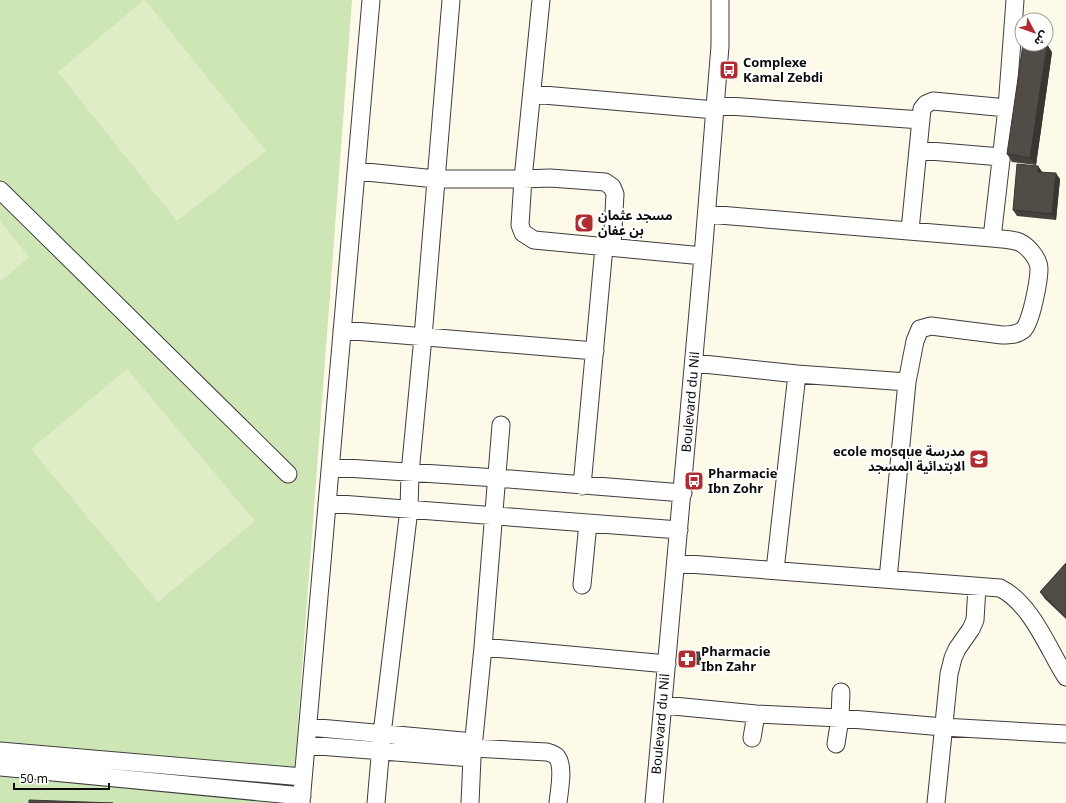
<svg xmlns="http://www.w3.org/2000/svg" width="1066" height="803" font-family="Georgia,'Noto Sans Arabic',serif">
<style>
.green{fill:#cee5b5}
.pitch{fill:#dfedc6}
.lines{fill:none;stroke-linecap:round;stroke-linejoin:round}
.minor-casing{stroke:#3d3d3d;stroke-width:19}
.minor{stroke:#fff;stroke-width:17}
.wall{fill:#47413d}
.shaded-wall{fill:#393532}
.building{fill:#524c47;stroke:#393532}
.labels{text-anchor:middle;dominant-baseline:central;stroke-width:4;stroke-linejoin:round;paint-order:stroke}
.poi-label{font-size:13px;font-weight:bold;fill:#0a0a0a;stroke:#fff;text-anchor:start}
.street-label{font-size:13px;fill:#0a0a0a;stroke:#fff}
</style>
<rect width="100%" height="100%" fill="#fefae9"/>
<!-- green -->
<path class="green" d="M 0,0 L 352,0 L 292,803 L 0,803 Z"/>
<!-- pitch -->
<path class="pitch" d="M 144,0 L 145,0 L 266,151 L 177,221 L 58,72 Z
M 0,221 L 29,257 L 0,282 Z
M 127,369 L 255,521 L 158,602 L 31,449 Z"/>
<g class="lines">
<!-- minor casing -->
<g class="minor-casing">
<path id="minor" d="M 541,0 L 523,179 L 520,225 L 523,233 L 534,240 L 703,256
M 532,94 L 715,110
M 715,105 L 921,120
M 918,150 L 1001,157
M 356,171 L 436,179 L 523,179 L 550,178 L 605,182 L 612,187 L 615,194 L 612,247
M 0,190 L 288,474
M 707,214 L 992,238 C 1000,239 1011,239 1019,242 C 1028,246 1039,259 1039,269 C 1039,280 1031,324 1023,330 C 1017,335 1009,335 1002,335 L 931,326 L 920,329 L 915,341 L 907,382 L 888,579
M 910,230 L 922,109 L 926,104 L 933,101 L 1007,108
M 992,238 L 1007,108 L 1015,0
M 342,330 L 595,351
M 694,363 L 797,374 L 907,382
M 331,467 L 497,478 L 683,493
M 582,486 L 604,247
M 327,503 L 679,530
M 676,563 L 1000,588 C 1032,604 1048,649 1066,677
M 775,570 L 797,374
M 582,585 L 588,523
M 483,647 L 667,664
M 663,705 L 756,714 L 840,718 L 943,727 L 1066,734
M 308,727 L 474,742
M 752,738 L 756,714
M 836,744 L 840,718 L 841,692
M 306,745 L 472,758
M 473,748 L 547,752 C 550,753 554,754 556,756 C 565,765 559,791 558,803
M 0,751 L 303,777
M 0,767 L 302,796
M 301,803 L 371,0
M 376,803 L 382,734 L 409,509 L 410,473 L 423,337 L 451,0
M 470,803 L 472,758 L 483,647 L 501,425
M 654,803 L 703,256 L 720,46 L 720,0
M 936,803 L 949,674 L 953,658 L 957,649 L 971,629 L 975,620 L 977,587"/>
</g>
<!-- minor -->
<use href="#minor" class="minor"/>
</g>
<!-- wall -->
<path class="wall" d="M 1052,52 L 1036,165 L 1012,162 L 1007,154 Z
M 1038,166 L 1042,172 L 1060,179 L 1056,220 L 1017,216 L 1013,210 Z
M 1066,563 L 1066,619 L 1045,599 L 1040,592 Z
M 700,652 L 701,654 L 701,665 L 685,664 L 684,662 Z"/>
<!-- shaded-wall -->
<path class="shaded-wall" d="M 1047,44 L 1052,52 L 1036,165 L 1030,158 Z
M 1038,166 L 1042,172 L 1042,177 L 1038,172 Z
M 1056,173 L 1060,179 L 1056,220 L 1052,214 Z
M 700,652 L 701,654 L 701,665 L 699,663 Z"/>
<!-- building -->
<path class="building" d="M 1023,44 L 1047,44 L 1030,158 L 1007,154 Z
M 1017,164 L 1038,166 L 1038,172 L 1056,173 L 1052,214 L 1013,210 Z
M 1066,563 L 1066,617 L 1040,592 Z
M 684,652 L 700,652 L 699,663 L 684,662 Z
M 29,800 L 113,803 L 29,803 Z"/>
<!-- icons -->
<defs>
<g id="bus-square" transform="scale(1)"><rect x="-9" y="-9" width="18" height="18" rx="4" fill="#b12c31" stroke="#fff"/><path d="M-5-6H5V4H4V6H2V4H-2V6H-4V4H-5ZM-3.5-4V0h7V-4ZM-3.5 1.2v1.5H-2V1.2ZM2 1.2v1.5H3.5V1.2Z" fill="#fff"/></g>
<g id="mosque-square" transform="scale(1)"><rect x="-9" y="-9" width="18" height="18" rx="4" fill="#b12c31" stroke="#fff"/><path d="M3.5-4.9A6 6 0 1 0 3.5 4.9A5 5 0 1 1 3.5-4.9Z" fill="#fff"/></g>
<g id="school-square" transform="scale(1)"><rect x="-9" y="-9" width="18" height="18" rx="4" fill="#b12c31" stroke="#fff"/><path d="M0-5L7-2L0 1L-7-2ZM-4 1L0 2.5L4 1V4Q0 6-4 4Z" fill="#fff"/></g>
<g id="pharmacy-square" transform="scale(1)"><rect x="-9" y="-9" width="18" height="18" rx="4" fill="#b12c31" stroke="#fff"/><path d="M-2-6h4v4h4v4h-4v4h-4v-4h-4v-4h4Z" fill="#fff"/></g>
</defs>
<g fill-rule="evenodd">
<use href="#bus-square" x="729" y="70"/>
<use href="#mosque-square" x="584" y="223"/>
<use href="#school-square" x="979" y="459"/>
<use href="#bus-square" x="694" y="481"/>
<use href="#pharmacy-square" x="687" y="659"/>
</g>
<g class="labels">
<!-- poi labels -->
<g class="poi-label">
<text x="743" y="63">Complexe<tspan x="743" dy="15">Kamal Zebdi</tspan></text>
<text x="598" y="216">مسجد عثمان<tspan x="598" dy="15">بن عفان</tspan></text>
<text x="965" y="452" text-anchor="end">ecole mosque مدرسة<tspan x="965" dy="15">الابتدائية المسجد</tspan></text>
<text x="708" y="474">Pharmacie<tspan x="708" dy="15">Ibn Zohr</tspan></text>
<text x="701" y="652">Pharmacie<tspan x="701" dy="15">Ibn Zahr</tspan></text>
</g>
<!-- street labels -->
<g class="street-label">
<text transform="translate(691 402) rotate(-85)">Boulevard du Nil</text>
<text transform="translate(661 724) rotate(-85)">Boulevard du Nil</text>
</g>
</g>
<!-- north arrow -->
<g transform="translate(1034 32) rotate(131)"><circle r="19" fill="#ffffff" stroke="#9d9d9d"/>
<path d="M0-3L7 15L0 10L-7 15Z" fill="#b12c31"/>
<text y="-6" font-size="11" font-weight="bold" text-anchor="middle" fill="#0a0a0a">ش</text>
</g>
<!-- scale -->
<path d="M14 783v6h95v-6" fill="none" stroke="#0a0a0a" stroke-width="2"/>
<text x="20" y="783" font-size="12" fill="#0a0a0a" stroke="#ffffff" stroke-width="3" paint-order="stroke">50 m</text>
</svg>
